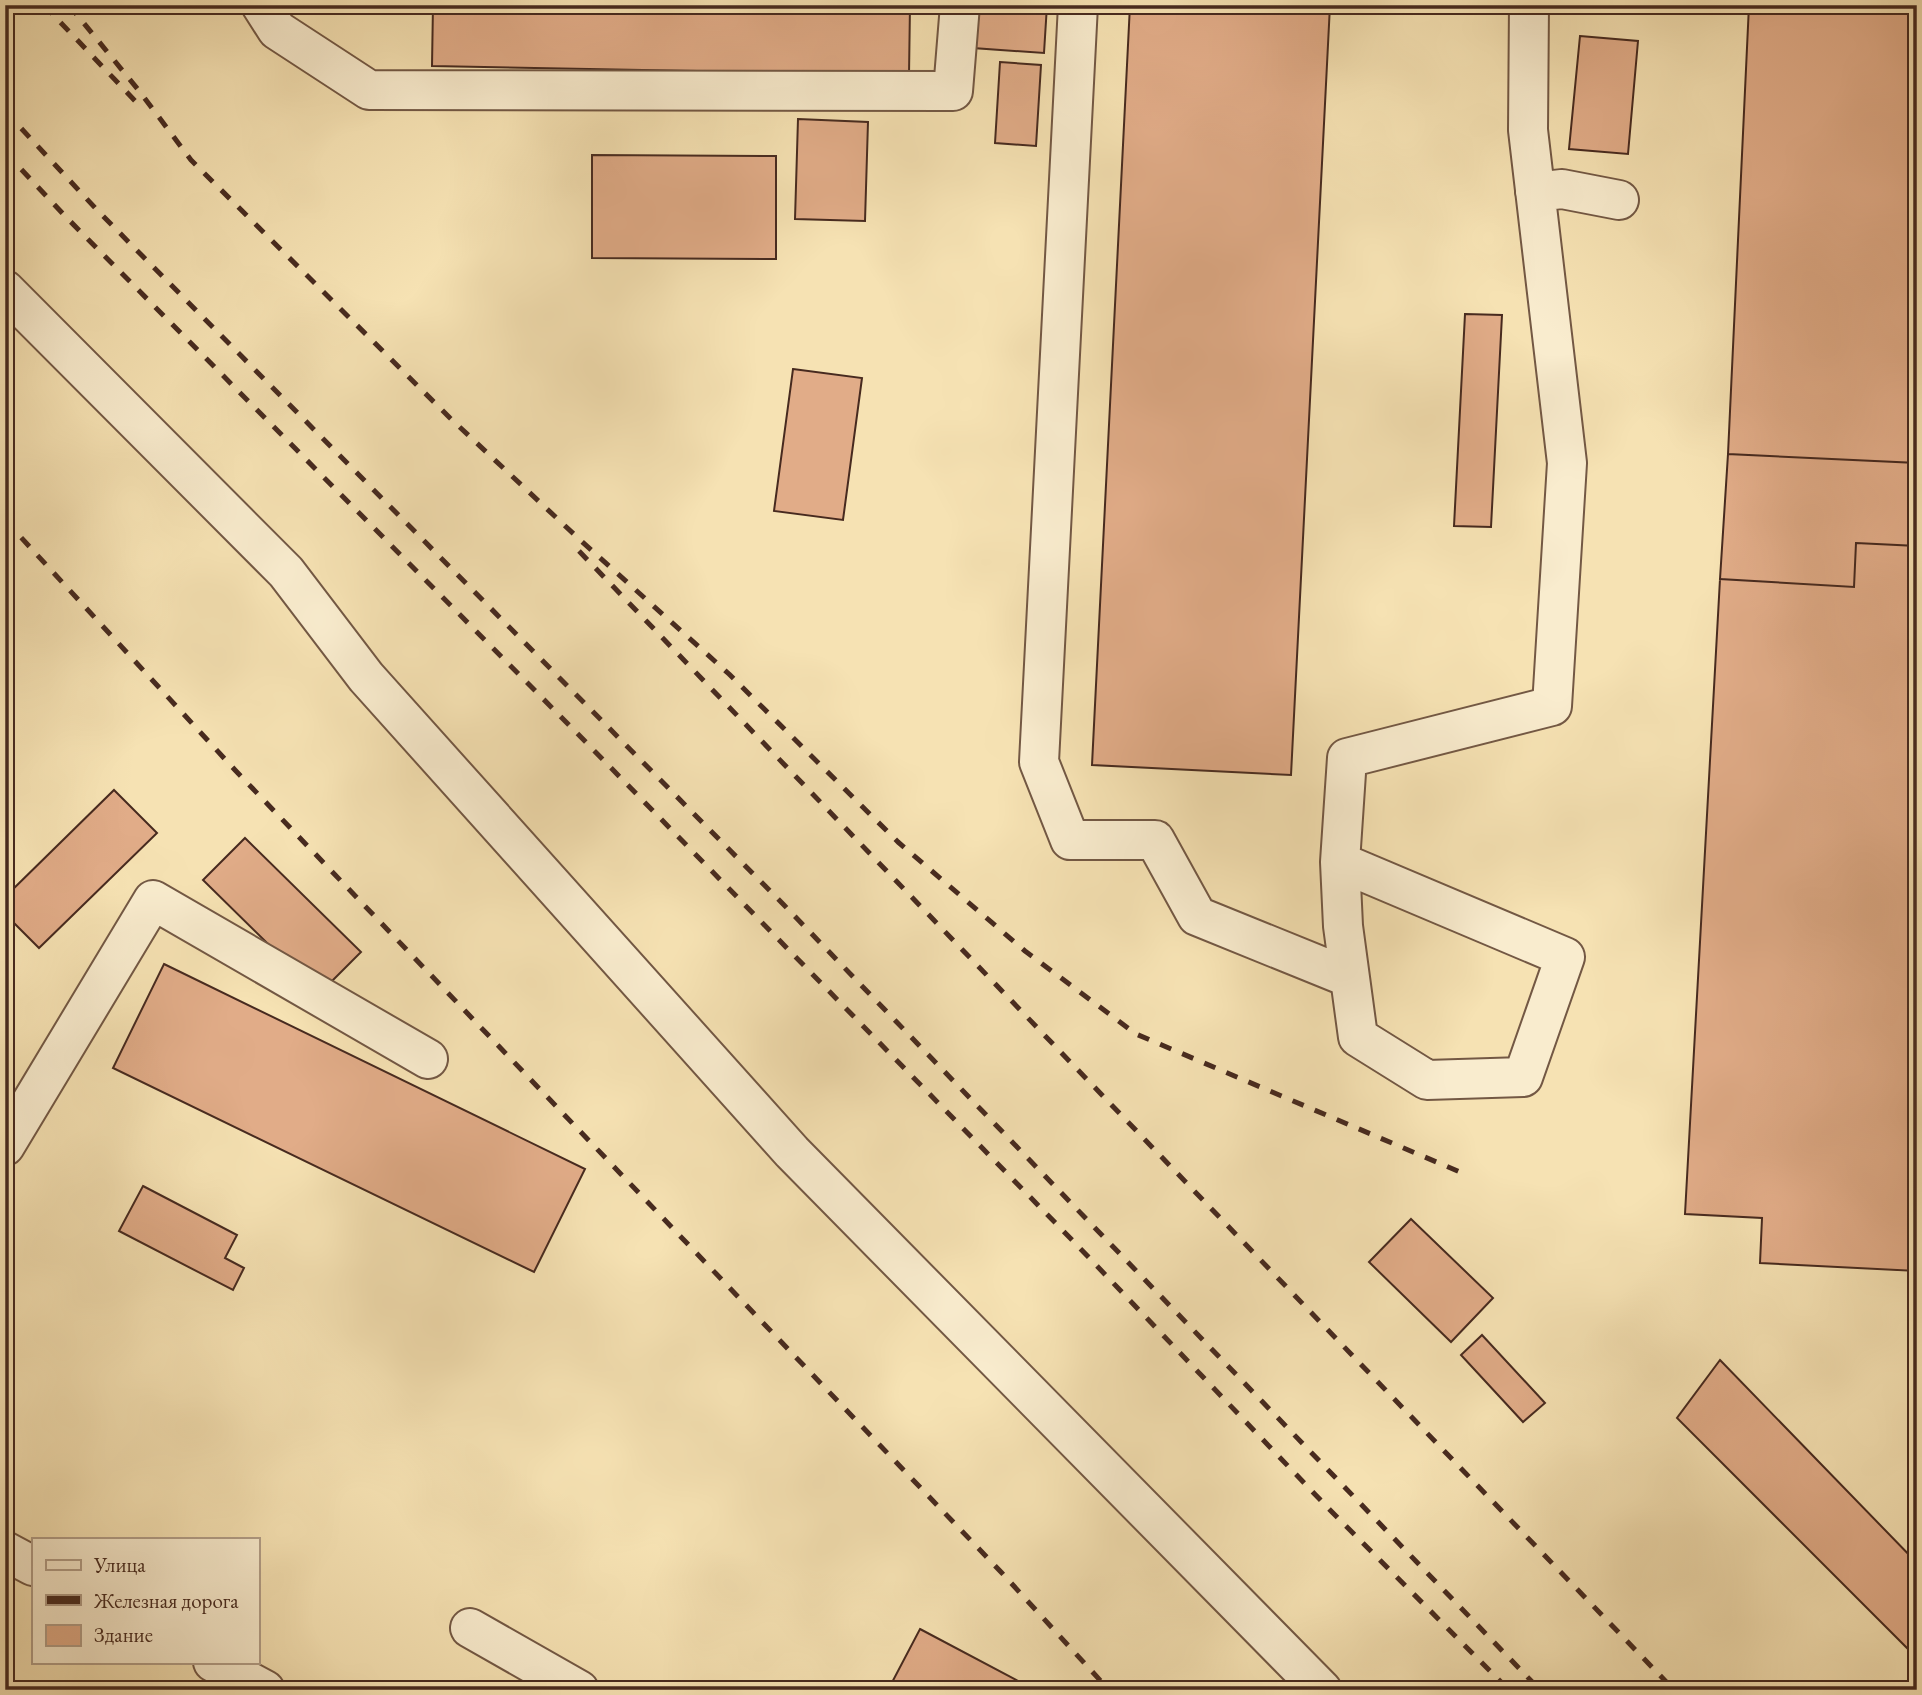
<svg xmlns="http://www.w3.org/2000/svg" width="1922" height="1695" font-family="'EB Garamond',serif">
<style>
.building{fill:#e1ac88;stroke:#472a1f;stroke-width:2}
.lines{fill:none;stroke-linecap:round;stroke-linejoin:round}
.minor-casing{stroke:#735844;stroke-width:42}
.minor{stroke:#f9ecce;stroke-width:38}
.rail{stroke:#472a1f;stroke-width:5;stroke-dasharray:12 12;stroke-linecap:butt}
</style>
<rect width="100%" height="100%" fill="#f6e2b3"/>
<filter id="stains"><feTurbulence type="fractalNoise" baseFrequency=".00286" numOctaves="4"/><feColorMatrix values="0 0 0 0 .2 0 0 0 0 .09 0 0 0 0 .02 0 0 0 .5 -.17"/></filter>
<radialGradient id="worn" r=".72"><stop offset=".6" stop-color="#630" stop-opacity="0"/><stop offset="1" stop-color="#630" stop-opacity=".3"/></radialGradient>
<!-- building -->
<path class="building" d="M 433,5 L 910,5 L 909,75 L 432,66 Z
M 976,5 L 1047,5 L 1044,53 L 973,48 Z
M 1130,5 L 1330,5 L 1291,775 L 1092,765 Z
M 1749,5 L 1917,5 L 1917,463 L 1728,454 Z
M 1580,36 L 1638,41 L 1628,154 L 1569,149 Z
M 1000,62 L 1041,65 L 1036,146 L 995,143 Z
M 798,119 L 868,122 L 865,221 L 795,219 Z
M 592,155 L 776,156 L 776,259 L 592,258 Z
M 1465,314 L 1502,315 L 1491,527 L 1454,526 Z
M 793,369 L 862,378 L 843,520 L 774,511 Z
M 1728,454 L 1917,463 L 1917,546 L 1856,543 L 1854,587 L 1720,579 Z
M 1856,543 L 1917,546 L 1917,1271 L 1760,1263 L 1762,1218 L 1685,1214 L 1720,579 L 1854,587 Z
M 114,790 L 157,833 L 39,948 L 5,914 L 5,897 Z
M 245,838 L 361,952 L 319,994 L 203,880 Z
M 164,964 L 585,1169 L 534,1272 L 113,1068 Z
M 143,1186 L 237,1235 L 225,1258 L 244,1268 L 233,1290 L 119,1231 Z
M 1411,1219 L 1493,1298 L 1451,1342 L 1369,1262 Z
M 1482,1335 L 1545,1403 L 1523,1422 L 1461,1355 Z
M 1720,1360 L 1917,1563 L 1917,1658 L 1677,1418 Z
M 920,1629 L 1035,1690 L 888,1690 Z"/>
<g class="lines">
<!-- minor casing -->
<g class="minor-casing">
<path id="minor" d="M 261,5 L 277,30 L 369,90 L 953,91 L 960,5
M 1078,5 L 1039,762 L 1070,840 L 1155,840 L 1197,916 L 1350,978
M 1535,192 L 1562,189 L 1619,200
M 5,290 L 286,572 L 366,677 L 792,1152 L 1322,1690
M 1340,862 L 1565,957 L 1523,1077 L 1427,1080 L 1358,1037 L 1343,926 L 1340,862 L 1347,758 L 1552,706 L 1567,463 L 1528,130 L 1529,5
M 5,1146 L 153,900 L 428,1059
M 5,1551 L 33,1566
M 470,1628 L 579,1690
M 213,1662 L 265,1690"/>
</g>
<!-- minor -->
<use href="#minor" class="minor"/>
<!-- rail -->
<path class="rail" d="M 44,5 L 138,104
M 69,5 L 140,92 L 191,160 L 450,418 L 578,538 L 729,674 L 898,842 L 1025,951 L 1136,1034 L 1467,1175
M 5,111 L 98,211 L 783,904 L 1540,1690
M 5,152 L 65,216 L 574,730 L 1075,1243 L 1330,1510 L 1509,1690
M 5,520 L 235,770 L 1001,1572 L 1109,1690
M 579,551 L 1674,1690"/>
</g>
<!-- margin -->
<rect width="1922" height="1695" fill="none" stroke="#f6e2b3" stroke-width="28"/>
<rect x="7" y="7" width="1908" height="1681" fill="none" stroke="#472a1f" stroke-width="3.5"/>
<rect x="14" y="14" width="1894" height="1667" fill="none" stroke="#472a1f" stroke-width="2"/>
<!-- legend -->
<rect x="32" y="1538" width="228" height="126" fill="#f9ecce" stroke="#b29e88" stroke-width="2"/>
<rect x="46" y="1560" width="35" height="10" fill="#f9ecce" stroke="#b29e88" stroke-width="2"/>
<text x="94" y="1572" font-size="21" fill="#472a1f">Улица</text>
<rect x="46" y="1595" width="35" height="10" fill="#472a1f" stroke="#b29e88" stroke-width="2"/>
<text x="94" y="1608" font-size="21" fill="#472a1f">Железная дорога</text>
<rect x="46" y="1625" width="35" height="21" fill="#e1ac88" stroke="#b29e88" stroke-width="2"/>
<text x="94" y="1642" font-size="21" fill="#472a1f">Здание</text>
<rect width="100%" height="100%" filter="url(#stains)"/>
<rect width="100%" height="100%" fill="url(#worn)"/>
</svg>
